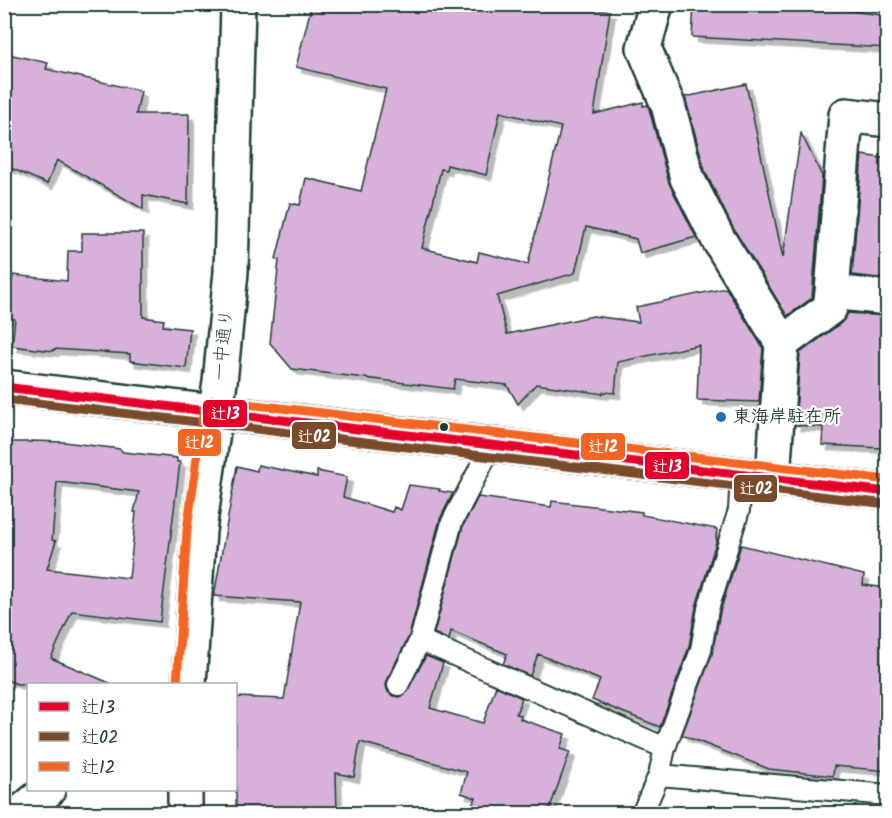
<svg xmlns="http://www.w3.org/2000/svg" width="892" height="818" font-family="Kalam,'Klee One',sans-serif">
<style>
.building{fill:#d7b1da;stroke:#1f3d34;stroke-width:1.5;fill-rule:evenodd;filter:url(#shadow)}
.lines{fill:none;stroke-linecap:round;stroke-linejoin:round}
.service-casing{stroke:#1f3d34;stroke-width:24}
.minor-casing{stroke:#1f3d34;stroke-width:38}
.tertiary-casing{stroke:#1f3d34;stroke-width:38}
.service{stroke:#fff;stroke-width:20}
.minor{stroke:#fff;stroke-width:33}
.tertiary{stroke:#fff;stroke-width:33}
.bus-1-casing{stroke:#fff;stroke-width:14}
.bus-2-casing{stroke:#fff;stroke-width:14}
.bus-3-casing{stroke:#fff;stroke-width:14}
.bus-1{stroke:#e4002b;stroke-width:9}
.bus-2{stroke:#7a4b2a;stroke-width:9}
.bus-3{stroke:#f26522;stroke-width:9}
.poi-dot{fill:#1f6fb2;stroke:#fff;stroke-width:2}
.bus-dot{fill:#1f3d34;stroke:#fff;stroke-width:2}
.labels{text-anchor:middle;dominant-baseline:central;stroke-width:4.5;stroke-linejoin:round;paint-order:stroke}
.street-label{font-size:18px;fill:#1f3d34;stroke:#fff}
.poi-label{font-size:18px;font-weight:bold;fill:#1f3d34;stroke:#fff;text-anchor:start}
.line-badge{stroke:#fff;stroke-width:2}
.badge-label{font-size:16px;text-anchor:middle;font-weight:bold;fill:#fff}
</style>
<defs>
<filter id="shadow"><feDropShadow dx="5.5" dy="5.5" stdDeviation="0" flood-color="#0004"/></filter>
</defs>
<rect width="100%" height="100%" fill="#fff"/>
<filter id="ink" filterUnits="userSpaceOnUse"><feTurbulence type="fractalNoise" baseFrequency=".0167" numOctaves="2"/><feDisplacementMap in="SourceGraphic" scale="12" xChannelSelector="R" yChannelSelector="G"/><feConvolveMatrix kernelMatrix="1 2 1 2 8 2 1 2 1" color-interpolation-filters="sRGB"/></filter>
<g filter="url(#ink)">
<!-- building -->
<path class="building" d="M 312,4 L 568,4 L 610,11 L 594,114 L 643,102 L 643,106 L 648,105 L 669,183 L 696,237 L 640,253 L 636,239 L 586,227 L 575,273 L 497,296 L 507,334 L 593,316 L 639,322 L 636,307 L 726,288 L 763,348 L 759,402 L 697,400 L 699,345 L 618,362 L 615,393 L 603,392 L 603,394 L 536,384 L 518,404 L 507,385 L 455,379 L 453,389 L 292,369 L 270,343 L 279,260 L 276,259 L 290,203 L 300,205 L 306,178 L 361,191 L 386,89 L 296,67 ZM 500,112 L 561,127 L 528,264 L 479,252 L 477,262 L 422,248 L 441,169 L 446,170 L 447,165 L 486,175 Z
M 694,4 L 844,4 L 844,10 L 888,16 L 888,48 L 692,37 Z
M 4,53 L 48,63 L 46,69 L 141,91 L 136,114 L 189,114 L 188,204 L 143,195 L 143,209 L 57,160 L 47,184 L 4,165 Z
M 746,84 L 783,258 L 801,133 L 822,176 L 812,298 L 787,316 L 733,228 L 705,171 L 685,97 Z
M 862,155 L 888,159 L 888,279 L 852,275 Z
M 82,233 L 143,233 L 143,317 L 164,320 L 163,326 L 190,329 L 186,368 L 130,361 L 130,354 L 54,349 L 53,351 L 12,346 L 15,319 L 4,318 L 4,279 L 12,281 L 13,275 L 67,281 L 68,251 L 82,251 Z
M 848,313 L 888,316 L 882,448 L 822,445 L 823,427 L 795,425 L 800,353 L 841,323 Z
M 31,441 L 64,442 L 120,449 L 123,452 L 177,458 L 177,462 L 180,462 L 160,622 L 72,611 L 51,658 L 112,684 L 17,684 L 4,679 L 4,442 L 31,442 ZM 57,482 L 139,492 L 134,512 L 136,512 L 129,578 L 47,569 L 56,541 L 52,540 Z
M 258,465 L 317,477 L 317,471 L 347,477 L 343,497 L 392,512 L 394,507 L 401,510 L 409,485 L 440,489 L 439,491 L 453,493 L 440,519 L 409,636 L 387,680 L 386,686 L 388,692 L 393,696 L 399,697 L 405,695 L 426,656 L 443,663 L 430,708 L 483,723 L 496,686 L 522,698 L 516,714 L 521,715 L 520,719 L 565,734 L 560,749 L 570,752 L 548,813 L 497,813 L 472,805 L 476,798 L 461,793 L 467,772 L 360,742 L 354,777 L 336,773 L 337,813 L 236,813 L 236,697 L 284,699 L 300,602 L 214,596 L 237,466 L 257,471 Z
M 478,497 L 551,507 L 552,501 L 642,512 L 642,515 L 717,529 L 716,538 L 717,539 L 696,607 L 689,647 L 660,727 L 592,700 L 600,680 L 538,654 L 530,676 L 503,664 L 507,654 L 451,631 L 449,640 L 434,633 L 463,526 Z
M 741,545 L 864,575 L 863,585 L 888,588 L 888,771 L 834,766 L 833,776 L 769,769 L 682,735 L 712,654 L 720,612 Z"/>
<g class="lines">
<!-- service casing -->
<g class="service-casing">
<path id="service" d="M 420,640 L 665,748
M 398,685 L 420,640 L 452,522 L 492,445
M 659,775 L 888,795
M 642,814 L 659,775 L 665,748 L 701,650 L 708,609 L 739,510 L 741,474"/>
</g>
<!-- minor casing -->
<g class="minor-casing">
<path id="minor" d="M 656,4 L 644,48 L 668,105 L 687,178 L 717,237 L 782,343 L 773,478
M 832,292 L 846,115 L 888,120
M 782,343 L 830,308 L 832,292 L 888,298
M 19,814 L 48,790"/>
</g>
<!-- tertiary casing -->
<g class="tertiary-casing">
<path id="tertiary" d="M 4,387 L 888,492
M 189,684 L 199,531 L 220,382 L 231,272 L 238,4
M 185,814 L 185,790"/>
</g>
<!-- service -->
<use href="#service" class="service"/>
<!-- minor -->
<use href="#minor" class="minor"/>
<!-- tertiary -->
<use href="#tertiary" class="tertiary"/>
<!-- bus-1 casing -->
<g class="bus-1-casing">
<path id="bus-1" d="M 4,387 L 888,492"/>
</g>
<!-- bus-2 casing -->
<g class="bus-2-casing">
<path id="bus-2" d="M 4,399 L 887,504"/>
</g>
<!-- bus-3 casing -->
<g class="bus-3-casing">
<path id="bus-3" d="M 177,683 L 187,530 L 204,409 L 207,404 L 213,400 L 888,480"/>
</g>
<!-- bus-1 -->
<use href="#bus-1" class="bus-1"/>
<!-- bus-2 -->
<use href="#bus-2" class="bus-2"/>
<!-- bus-3 -->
<use href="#bus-3" class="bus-3"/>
</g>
</g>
<!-- markers -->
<circle class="poi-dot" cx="721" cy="417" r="6"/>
<circle class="bus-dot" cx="444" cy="427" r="5"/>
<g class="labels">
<!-- street labels -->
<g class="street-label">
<text transform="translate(224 345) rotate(-84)">一中通り</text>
</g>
<!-- poi labels -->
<g class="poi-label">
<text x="733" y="417">東海岸駐在所</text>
</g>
</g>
<g class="line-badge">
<rect x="202" y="399" width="46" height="29" rx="6" fill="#e4002b"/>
<rect x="291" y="421" width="46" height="29" rx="6" fill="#7a4b2a"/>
<rect x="177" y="428" width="45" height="29" rx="6" fill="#f26522"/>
<rect x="580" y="432" width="46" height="29" rx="6" fill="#f26522"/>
<rect x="644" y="451" width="46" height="29" rx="6" fill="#e4002b"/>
<rect x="733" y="474" width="45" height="29" rx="6" fill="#7a4b2a"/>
</g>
<g class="badge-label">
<text x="225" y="419">辻13</text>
<text x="314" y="442">辻02</text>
<text x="199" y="448">辻12</text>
<text x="603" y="452">辻12</text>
<text x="667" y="472">辻13</text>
<text x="756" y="494">辻02</text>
</g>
<!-- margin -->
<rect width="892" height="818" fill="none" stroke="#fff" stroke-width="24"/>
<rect x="12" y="12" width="868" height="794" fill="none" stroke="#1f3d34" stroke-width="2" filter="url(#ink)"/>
<!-- legend -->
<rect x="27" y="683" width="210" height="108" fill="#ffffff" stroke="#a5b1ae" stroke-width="1.5"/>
<rect x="39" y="702" width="30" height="9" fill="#e4002b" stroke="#a5b1ae" stroke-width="1.5"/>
<text x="81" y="713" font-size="18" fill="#1f3d34">辻13</text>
<rect x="39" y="732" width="30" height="9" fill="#7a4b2a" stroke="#a5b1ae" stroke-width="1.5"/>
<text x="81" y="743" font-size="18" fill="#1f3d34">辻02</text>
<rect x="39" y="762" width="30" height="9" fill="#f26522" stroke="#a5b1ae" stroke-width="1.5"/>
<text x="81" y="773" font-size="18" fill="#1f3d34">辻12</text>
</svg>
